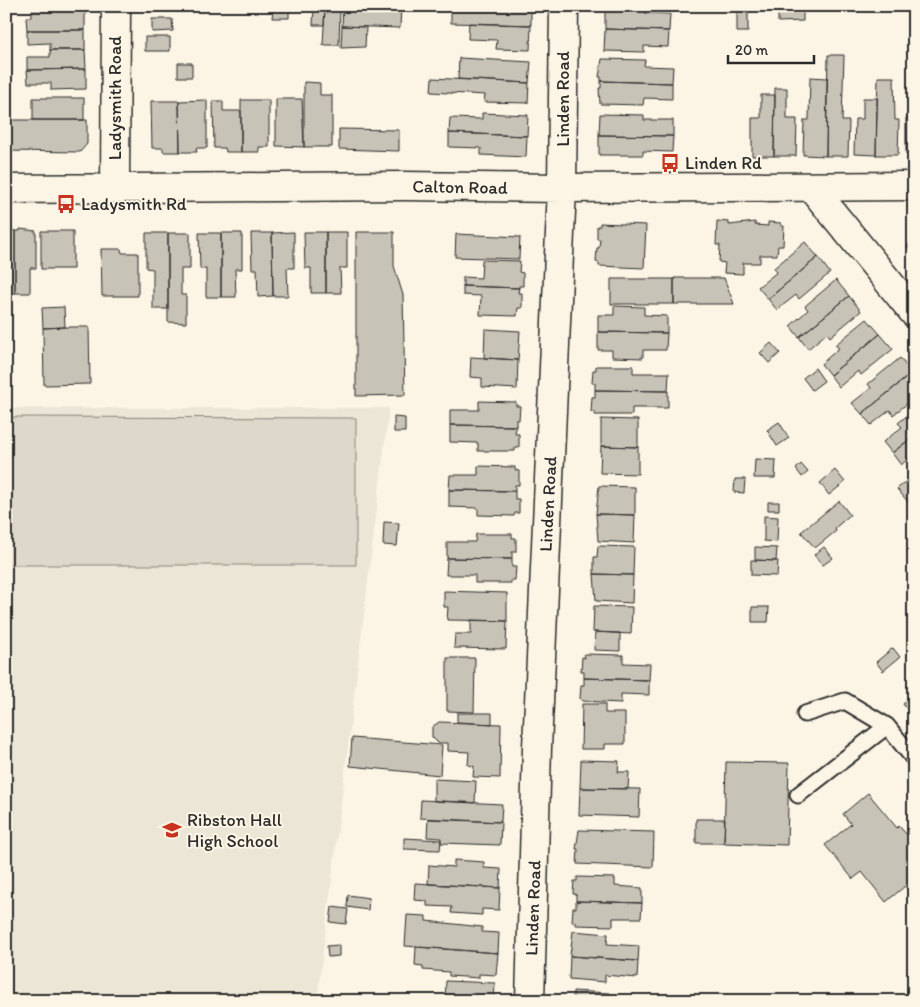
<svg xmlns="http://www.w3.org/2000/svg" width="920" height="1007" font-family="Itim,sans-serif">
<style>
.built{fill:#ece6d7}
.green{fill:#ded8ca;stroke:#84827a}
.building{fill:#c8c3b7;stroke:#2b2b2b}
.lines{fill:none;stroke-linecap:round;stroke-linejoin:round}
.lane-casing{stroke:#2b2b2b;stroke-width:19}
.street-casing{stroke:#2b2b2b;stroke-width:31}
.lane{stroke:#fcf5e5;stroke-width:15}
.street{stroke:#fcf5e5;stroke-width:28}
.labels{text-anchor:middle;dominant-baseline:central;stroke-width:4;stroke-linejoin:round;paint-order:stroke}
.street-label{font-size:18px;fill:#2b2b2b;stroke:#fcf5e5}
.poi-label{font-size:18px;fill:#2b2b2b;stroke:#fcf5e5;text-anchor:start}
</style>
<rect width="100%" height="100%" fill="#fcf5e5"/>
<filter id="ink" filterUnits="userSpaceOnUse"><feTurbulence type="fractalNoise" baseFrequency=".02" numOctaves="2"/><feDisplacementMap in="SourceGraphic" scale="10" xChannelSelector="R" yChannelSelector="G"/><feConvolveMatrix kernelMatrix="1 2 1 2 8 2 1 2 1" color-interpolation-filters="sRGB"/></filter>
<g filter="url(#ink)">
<!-- built -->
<path class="built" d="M 6,408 L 389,408 L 317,1001 L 6,1001 Z"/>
<!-- green -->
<path class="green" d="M 6,417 L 356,418 L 356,565 L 6,565 Z"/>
<!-- building -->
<path class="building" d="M 343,6 L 401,6 L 400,28 L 342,26 Z
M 460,6 L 531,6 L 531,25 L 451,23 L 451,12 Z
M 737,6 L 748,6 L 748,32 L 737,32 Z
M 778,6 L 803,6 L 803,21 L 778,22 Z
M 605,7 L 645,8 L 645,13 L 670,14 L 669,31 L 605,29 Z
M 287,8 L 289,8 L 289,18 L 272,18 L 273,9 Z
M 314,8 L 325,8 L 324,25 L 313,25 Z
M 325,8 L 340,9 L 339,45 L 323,45 Z
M 32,10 L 85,10 L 85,30 L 27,30 L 26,17 L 32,17 Z
M 152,19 L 172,19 L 173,31 L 152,32 Z
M 469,23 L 531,25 L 530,50 L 496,49 L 497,40 L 468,39 Z
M 342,26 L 366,27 L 365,47 L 341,48 Z
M 605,29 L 669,31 L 668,47 L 644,46 L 644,52 L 604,51 Z
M 27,30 L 85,30 L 85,50 L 50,50 L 50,43 L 27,44 Z
M 145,37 L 170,37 L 170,51 L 145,51 Z
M 50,50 L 85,50 L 86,69 L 27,70 L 27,57 L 50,57 Z
M 828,55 L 844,55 L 842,121 L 849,121 L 848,156 L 826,156 Z
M 459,58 L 531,62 L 529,83 L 458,79 Z
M 602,59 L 645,60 L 644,66 L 673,67 L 672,83 L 601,81 L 601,77 L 599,77 Z
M 178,63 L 192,63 L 192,77 L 178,77 Z
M 86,69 L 86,89 L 51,90 L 51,83 L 28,83 L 27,70 Z
M 810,77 L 827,78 L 826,156 L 803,155 L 804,120 L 809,120 Z
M 878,77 L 894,77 L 895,120 L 899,120 L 898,155 L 876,155 Z
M 432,78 L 529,83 L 528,103 L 484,102 L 485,95 L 431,92 Z
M 601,81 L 672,83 L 672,99 L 644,98 L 643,105 L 600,104 L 599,88 L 601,88 Z
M 304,82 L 320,83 L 320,95 L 332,95 L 332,147 L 304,147 Z
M 775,88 L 787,88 L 787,119 L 797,119 L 796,156 L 774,156 Z
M 913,90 L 914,154 L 906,154 L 906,118 L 913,118 Z
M 761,95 L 775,95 L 774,156 L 752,156 L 752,118 L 761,118 Z
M 33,98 L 84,98 L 84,120 L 33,120 Z
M 863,98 L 877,98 L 876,155 L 854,154 L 855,119 L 863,119 Z
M 276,99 L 302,99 L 304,147 L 276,146 Z
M 207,100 L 207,148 L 196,148 L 197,152 L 180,152 L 179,101 Z
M 241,100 L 269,100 L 269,147 L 259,147 L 259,152 L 241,152 Z
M 151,101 L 179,101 L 180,152 L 163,152 L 163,148 L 152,148 Z
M 213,101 L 223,101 L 223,111 L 241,111 L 241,152 L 226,152 L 225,148 L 214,148 Z
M 482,113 L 528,115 L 527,136 L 449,133 L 450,118 L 482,119 Z
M 600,114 L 644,115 L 644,120 L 673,120 L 673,136 L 599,135 Z
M 6,120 L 87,120 L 87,144 L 80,152 L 6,151 Z
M 339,129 L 399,130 L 399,151 L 339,149 Z
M 449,133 L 527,136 L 526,157 L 481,155 L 481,148 L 449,147 Z
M 599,135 L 673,136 L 672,152 L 643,151 L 643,155 L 599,155 Z
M 717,221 L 729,222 L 729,225 L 755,222 L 755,225 L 768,226 L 768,222 L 781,223 L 781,226 L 784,226 L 783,246 L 778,246 L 777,255 L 760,255 L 760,263 L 743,263 L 743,274 L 724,273 L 725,263 L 719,262 L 720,245 L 716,245 Z
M 600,223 L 646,225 L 644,268 L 599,266 L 599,263 L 596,262 L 597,248 L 599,248 L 600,239 L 597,239 L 597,226 L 600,226 Z
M 6,229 L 15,231 L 15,293 L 6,293 Z
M 20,229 L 36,231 L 36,268 L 30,268 L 30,293 L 15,293 L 15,231 L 20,231 Z
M 41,231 L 73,231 L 73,269 L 41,269 Z
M 294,232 L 294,268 L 287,268 L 288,296 L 273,296 L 272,233 Z
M 304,232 L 326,232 L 326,293 L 311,293 L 311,268 L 305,268 Z
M 326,232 L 347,232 L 347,268 L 340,268 L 341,293 L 326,293 Z
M 356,232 L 394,232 L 394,266 L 403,295 L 405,395 L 356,396 Z
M 146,233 L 168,233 L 168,309 L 153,309 L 153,269 L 146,268 Z
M 168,233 L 190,233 L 190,269 L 181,269 L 181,295 L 186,295 L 186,323 L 168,322 Z
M 199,233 L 221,233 L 221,297 L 206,297 L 206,269 L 200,269 Z
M 221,233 L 242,233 L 242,269 L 235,269 L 236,297 L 221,297 Z
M 251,233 L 272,233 L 273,296 L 258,297 L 257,269 L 252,269 Z
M 456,234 L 520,237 L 519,259 L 455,257 Z
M 914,241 L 914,255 L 907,246 Z
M 805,242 L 818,257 L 768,299 L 758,287 L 777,272 L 774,268 Z
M 101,249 L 121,249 L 122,253 L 138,253 L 138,296 L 102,296 Z
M 818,257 L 830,273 L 799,299 L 796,295 L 777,310 L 768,299 Z
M 482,260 L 520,261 L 519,272 L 523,273 L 523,286 L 519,286 L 519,288 L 463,286 L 463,277 L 481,278 Z
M 674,278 L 724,278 L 734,304 L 674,304 Z
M 611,279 L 674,279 L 674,304 L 611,304 Z
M 836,280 L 849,296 L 799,337 L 790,326 L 808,310 L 805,306 Z
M 463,286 L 519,288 L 518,293 L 522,293 L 522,308 L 518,308 L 517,316 L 480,315 L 481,296 L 463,295 Z
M 849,296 L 861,311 L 830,337 L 827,333 L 808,349 L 799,337 Z
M 614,306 L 644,307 L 644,315 L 667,316 L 667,333 L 598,332 L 598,315 L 614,315 Z
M 64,307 L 65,327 L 43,328 L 42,308 Z
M 867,319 L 880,334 L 830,375 L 821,364 L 839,348 L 835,345 Z
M 65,327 L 89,327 L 90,384 L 44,385 L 43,328 Z
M 485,329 L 520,331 L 518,360 L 484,358 Z
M 598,332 L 667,333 L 666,350 L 643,350 L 643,358 L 612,357 L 612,350 L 598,350 Z
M 880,334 L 893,349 L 861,375 L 858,371 L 839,387 L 830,375 Z
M 771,343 L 780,353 L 769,363 L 760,353 Z
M 471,357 L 518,360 L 517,389 L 482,387 L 482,378 L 470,377 Z
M 900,358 L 912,373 L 862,414 L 852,403 L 871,388 L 868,384 Z
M 596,366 L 633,366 L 633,373 L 669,373 L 668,391 L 595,390 L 595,383 L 592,383 L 593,370 L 596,370 Z
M 815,368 L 824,381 L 812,390 L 803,378 Z
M 912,373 L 914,398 L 893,415 L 890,410 L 871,425 L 862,414 Z
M 595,390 L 668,391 L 668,408 L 632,408 L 632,415 L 595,415 L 595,412 L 591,412 L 592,397 L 595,397 Z
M 479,401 L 516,402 L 516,406 L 520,406 L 519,420 L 516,420 L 516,426 L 450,425 L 450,410 L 479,410 Z
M 914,410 L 914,436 L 892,453 L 883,442 L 902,427 L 898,423 Z
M 394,417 L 405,418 L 405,432 L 394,432 Z
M 601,419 L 638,420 L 638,447 L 601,446 Z
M 779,422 L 789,438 L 777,446 L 767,430 Z
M 450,425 L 516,426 L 515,434 L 519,434 L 519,448 L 515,448 L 515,451 L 478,451 L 478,443 L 450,442 Z
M 914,436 L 914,454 L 901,465 L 892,453 Z
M 601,446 L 638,447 L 638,474 L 600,473 Z
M 755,459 L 776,460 L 775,478 L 754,478 Z
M 801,464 L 808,472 L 802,477 L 796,469 Z
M 478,466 L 515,467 L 515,470 L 519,471 L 519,485 L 515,485 L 515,491 L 449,490 L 450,475 L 478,475 Z
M 835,470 L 845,482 L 829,495 L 820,483 Z
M 912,476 L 914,499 L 909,503 L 897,489 Z
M 735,479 L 745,479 L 744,493 L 734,492 Z
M 599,486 L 635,487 L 635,515 L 596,514 Z
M 449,490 L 515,491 L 515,499 L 519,499 L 519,513 L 515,513 L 514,516 L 478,515 L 478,508 L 449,507 Z
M 839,501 L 850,515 L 835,528 L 836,531 L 815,548 L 801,532 Z
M 768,502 L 779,502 L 779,510 L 768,510 Z
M 596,514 L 635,515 L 634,543 L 598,541 Z
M 764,516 L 778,517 L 777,542 L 764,541 Z
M 384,522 L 399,523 L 397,546 L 383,545 Z
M 476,534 L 512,534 L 512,538 L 516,538 L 516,552 L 512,552 L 512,559 L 447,558 L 447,542 L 475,542 Z
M 598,546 L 634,547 L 633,575 L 594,574 L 594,557 L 597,557 Z
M 755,547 L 777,548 L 776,561 L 755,560 Z
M 824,547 L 833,558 L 823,565 L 814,555 Z
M 447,558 L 512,559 L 512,567 L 516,567 L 515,580 L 511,580 L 511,583 L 475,583 L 475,575 L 446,575 Z
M 751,560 L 778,561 L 777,576 L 751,575 Z
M 594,574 L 633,575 L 632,603 L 596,601 Z
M 444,591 L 507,593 L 507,621 L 447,620 L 448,607 L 444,607 Z
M 594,606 L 632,607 L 631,634 L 593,632 Z
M 752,607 L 769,607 L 768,622 L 752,622 Z
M 471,620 L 507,621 L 506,649 L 454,648 L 455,634 L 471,634 Z
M 595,632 L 620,633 L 620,651 L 594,650 Z
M 893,648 L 900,657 L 883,671 L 876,662 Z
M 584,654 L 623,655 L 623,663 L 650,664 L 649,680 L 584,678 L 584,671 L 581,671 L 582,657 L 585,658 Z
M 447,658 L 475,658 L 474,712 L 447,711 Z
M 584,678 L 649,680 L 649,695 L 621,694 L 621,703 L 583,701 L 580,699 L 581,685 L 584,685 Z
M 914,695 L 914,718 L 903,704 Z
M 582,704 L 605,704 L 605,713 L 625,713 L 625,744 L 605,744 L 605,749 L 581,749 Z
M 457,713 L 492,713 L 492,724 L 457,722 Z
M 439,722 L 501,724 L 500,778 L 473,777 L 474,766 L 468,765 L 469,752 L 448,751 L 448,743 L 438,743 L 432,737 L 432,727 Z
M 352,738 L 442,745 L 440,775 L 350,766 Z
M 581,760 L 619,761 L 618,772 L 629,772 L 628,789 L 580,788 Z
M 726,762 L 789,763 L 787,845 L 724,843 Z
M 434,779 L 476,781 L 475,803 L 434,801 Z
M 580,788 L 640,789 L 639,817 L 579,815 Z
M 868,793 L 897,828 L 899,826 L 907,835 L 911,832 L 914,835 L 914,897 L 905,886 L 886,902 L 862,872 L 853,879 L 825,845 L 851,824 L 843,814 Z
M 421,800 L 502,804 L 501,822 L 420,818 Z
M 428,819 L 501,822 L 500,845 L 441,843 L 441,838 L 427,837 Z
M 696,819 L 725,819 L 724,843 L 696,843 Z
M 579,830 L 654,832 L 653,867 L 577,864 L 578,849 L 576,849 Z
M 404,838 L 441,840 L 440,850 L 404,849 Z
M 454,860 L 484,862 L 484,868 L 501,869 L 500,888 L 428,884 L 429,865 L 454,867 Z
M 577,877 L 615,878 L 615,886 L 642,888 L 642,903 L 576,901 L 576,894 L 573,894 L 574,881 L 577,881 Z
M 415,883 L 500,888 L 499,910 L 482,909 L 482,915 L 451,913 L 452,907 L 427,906 L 427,901 L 414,900 Z
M 348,895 L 369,898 L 368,910 L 347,907 Z
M 576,901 L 642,903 L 641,918 L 613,918 L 613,926 L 575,925 L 575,922 L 572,922 L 573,908 L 576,908 Z
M 332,907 L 348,909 L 346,924 L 330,922 Z
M 407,915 L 426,916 L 426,921 L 482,927 L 482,932 L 499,933 L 498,953 L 405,946 Z
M 573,931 L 608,934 L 607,944 L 639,946 L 638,961 L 570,956 Z
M 339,945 L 339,956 L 328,957 L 327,946 Z
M 416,947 L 498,953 L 496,975 L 479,974 L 479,978 L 449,976 L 449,972 L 423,970 L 423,966 L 415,965 Z
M 570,956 L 638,961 L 637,978 L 605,975 L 605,982 L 569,979 Z
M 446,981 L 495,983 L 494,1001 L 445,1001 Z
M 573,991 L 610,993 L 610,1000 L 634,1001 L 573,1001 Z"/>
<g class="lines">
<!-- lane casing -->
<g class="lane-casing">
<path id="lane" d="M 805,714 L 845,701 L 887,726 L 914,759
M 798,795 L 887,726"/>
</g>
<!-- street casing -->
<g class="street-casing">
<path id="street" d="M 812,188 L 914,313
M 6,189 L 404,186 L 562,188 L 914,186
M 115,189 L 116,6
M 530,1001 L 537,747 L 562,188 L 564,6"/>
</g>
<!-- lane -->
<use href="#lane" class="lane"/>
<!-- street -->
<use href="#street" class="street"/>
</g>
</g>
<!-- icons -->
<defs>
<g id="bus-bare" transform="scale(1.5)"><path d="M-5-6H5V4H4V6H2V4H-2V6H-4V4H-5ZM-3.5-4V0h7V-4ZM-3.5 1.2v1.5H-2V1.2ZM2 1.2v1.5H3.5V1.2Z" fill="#c8321e" stroke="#fcf5e5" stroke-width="2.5" paint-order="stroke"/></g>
<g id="school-bare" transform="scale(1.5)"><path d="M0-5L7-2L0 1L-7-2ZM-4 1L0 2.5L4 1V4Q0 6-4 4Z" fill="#c8321e" stroke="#fcf5e5" stroke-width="2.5" paint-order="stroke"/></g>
</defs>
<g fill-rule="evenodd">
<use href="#bus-bare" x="670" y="163"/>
<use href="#bus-bare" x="66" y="204"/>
<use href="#school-bare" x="172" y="830"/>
</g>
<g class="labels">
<!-- street labels -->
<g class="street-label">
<text transform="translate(115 98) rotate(-90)">Ladysmith Road</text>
<text transform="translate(563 99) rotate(-90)">Linden Road</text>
<text transform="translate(460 187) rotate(1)">Calton Road</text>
<text transform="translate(548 504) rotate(-87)">Linden Road</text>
<text transform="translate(533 908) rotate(-88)">Linden Road</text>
</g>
<!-- poi labels -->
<g class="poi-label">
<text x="685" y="163">Linden Rd</text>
<text x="81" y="204">Ladysmith Rd</text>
<text x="187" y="820">Ribston Hall<tspan x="187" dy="21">High School</tspan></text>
</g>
</g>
<!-- margin -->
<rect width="920" height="1007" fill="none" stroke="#fcf5e5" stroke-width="25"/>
<rect x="12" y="12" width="895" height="982" fill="none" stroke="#2b2b2b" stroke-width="2" filter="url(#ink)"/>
<!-- scale -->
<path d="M728 55v8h86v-8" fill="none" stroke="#2b2b2b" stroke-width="2.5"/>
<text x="735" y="55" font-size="15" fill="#2b2b2b" stroke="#fcf5e5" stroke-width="4" paint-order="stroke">20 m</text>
</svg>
